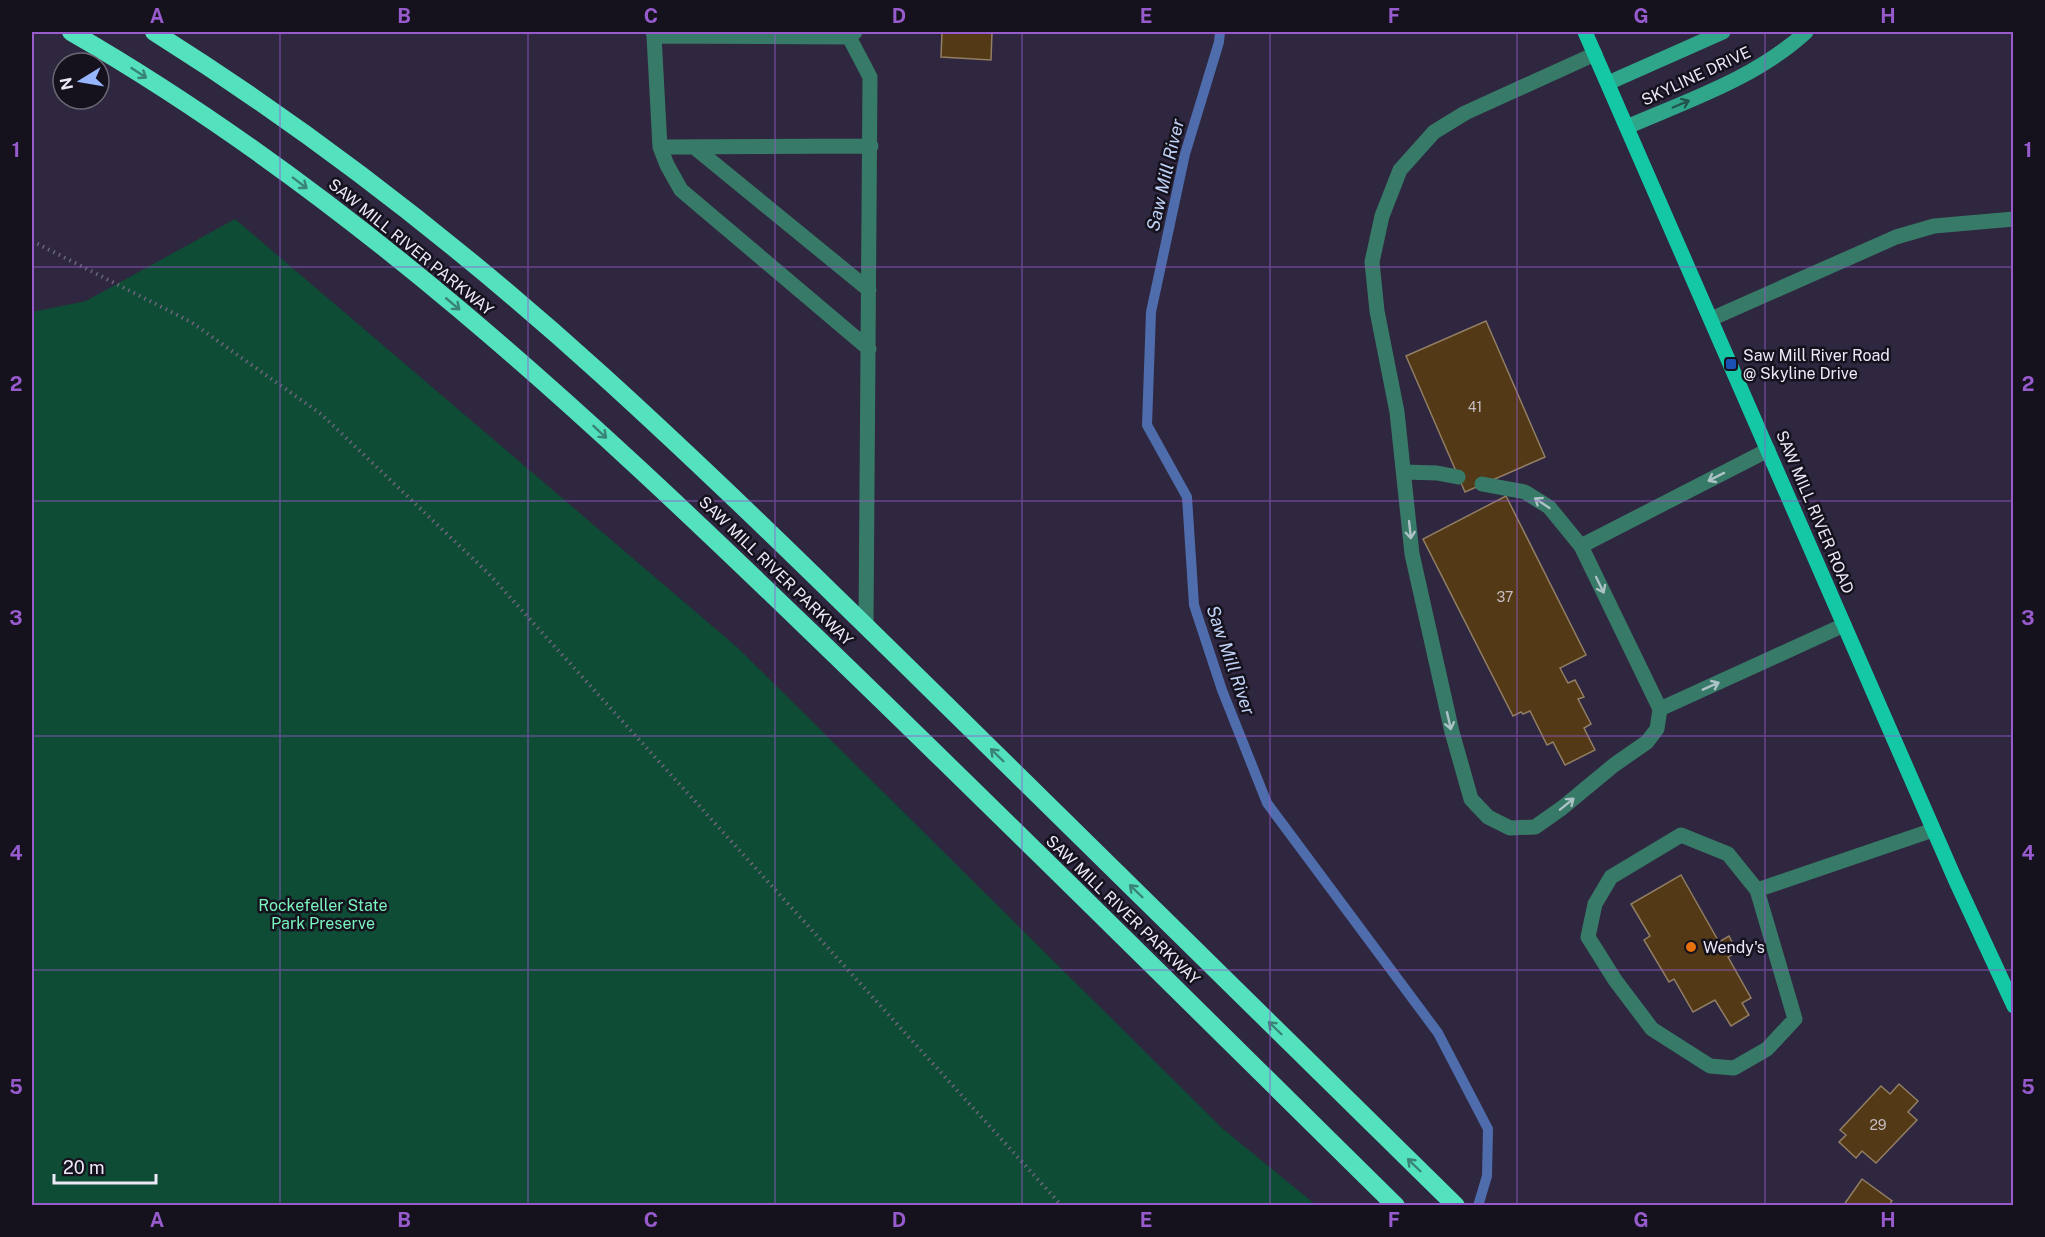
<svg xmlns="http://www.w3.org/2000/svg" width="2045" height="1237" font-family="'Public Sans',sans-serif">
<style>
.green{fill:#0e4c35}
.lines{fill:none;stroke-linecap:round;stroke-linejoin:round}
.stream{stroke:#4f6dac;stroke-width:10}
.building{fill:#533915;stroke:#917e64;stroke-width:1.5}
.path{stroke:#6b657a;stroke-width:4;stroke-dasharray:1.5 4.5;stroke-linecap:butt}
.lane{stroke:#387a68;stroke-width:15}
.secondary{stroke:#2fa68a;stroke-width:15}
.primary{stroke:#14c8a5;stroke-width:15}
.highway{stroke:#54e1be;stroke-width:18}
.oneway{stroke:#388476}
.oneway2{stroke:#21554e}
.oneway3{stroke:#adc2c6}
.grid{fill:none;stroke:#975bcd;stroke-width:1.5;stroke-opacity:0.55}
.transit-dot{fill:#1a4fb4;stroke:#15121d;stroke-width:2}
.food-dot{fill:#e8710a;stroke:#15121d;stroke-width:2}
.labels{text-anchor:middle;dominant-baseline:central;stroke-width:5;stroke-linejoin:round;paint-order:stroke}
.number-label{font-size:14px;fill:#c6bcbf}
.street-label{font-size:16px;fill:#ece8f8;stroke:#15121d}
.poi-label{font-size:16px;fill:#ece8f8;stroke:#15121d;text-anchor:start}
.park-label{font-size:16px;fill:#7af5bf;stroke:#15121d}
.water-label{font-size:18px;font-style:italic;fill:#c0d2f6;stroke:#15121d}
.neatline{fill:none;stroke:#975bcd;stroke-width:2}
.grid-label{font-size:20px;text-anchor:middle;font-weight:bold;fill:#975bcd}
</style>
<rect width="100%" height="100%" fill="#2e273f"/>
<!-- green -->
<path class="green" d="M 235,219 L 738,648 L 1223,1129 L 1316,1205 L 32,1205 L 32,312 L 86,301 Z"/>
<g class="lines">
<!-- stream -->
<path class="stream" d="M 1220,32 L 1219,42 L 1185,154 L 1151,312 L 1147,425 L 1187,497 L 1194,605 L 1222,690 L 1267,803 L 1438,1033 L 1488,1129 L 1487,1176 L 1478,1206"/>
</g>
<!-- building -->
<path class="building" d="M 942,32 L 992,32 L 991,60 L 941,57 Z
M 1486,321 L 1545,457 L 1465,492 L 1406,356 Z
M 1506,496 L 1586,655 L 1560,668 L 1568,683 L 1575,680 L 1584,697 L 1578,699 L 1591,724 L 1584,728 L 1595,750 L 1565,765 L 1553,742 L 1547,745 L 1530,711 L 1523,714 L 1521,712 L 1513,716 L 1423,539 Z
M 1681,875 L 1719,942 L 1729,936 L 1737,952 L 1728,957 L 1751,998 L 1742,1003 L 1749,1015 L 1731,1026 L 1715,1000 L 1693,1012 L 1674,979 L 1669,982 L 1644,940 L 1650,936 L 1631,904 Z
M 1899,1084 L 1918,1101 L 1908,1112 L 1917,1120 L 1876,1163 L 1862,1151 L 1856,1158 L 1839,1142 L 1846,1135 L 1840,1130 L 1881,1086 L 1890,1094 Z
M 1862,1179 L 1892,1201 L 1888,1206 L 1843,1206 Z"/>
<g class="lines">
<!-- path -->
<path class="path" d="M 32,241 L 191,322 L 321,414 L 488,573 L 1062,1206"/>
<!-- lane -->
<path class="lane" d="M 653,32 L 654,36 L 849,37 L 855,32
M 654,36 L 660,147 L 667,165 L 681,190 L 869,349
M 849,37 L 870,77 L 866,626
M 1595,54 L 1465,113 L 1434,132 L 1400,170 L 1382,216 L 1372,262 L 1377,311 L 1397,412 L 1412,554 L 1452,732 L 1471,799 L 1488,817 L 1510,828 L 1535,827 L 1562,808 L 1614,765 L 1647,742 L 1657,729 L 1660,709
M 660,147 L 871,146
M 694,147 L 869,290
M 1711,319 L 1896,237 L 1934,226 L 2014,219
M 1768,450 L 1581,546 L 1660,709 L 1844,625
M 1404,472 L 1437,473 L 1458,477
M 1482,484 L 1525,492 L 1549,507 L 1581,546
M 1681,835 L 1728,854 L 1757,890 L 1795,1019 L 1767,1049 L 1734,1068 L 1710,1066 L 1652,1029 L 1615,980 L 1588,937 L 1595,904 L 1611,877 Z
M 1757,890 L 1933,830"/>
<!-- secondary -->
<path class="secondary" d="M 1608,83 L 1723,32
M 1627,127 C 1689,100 1756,78 1806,32"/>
<!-- primary -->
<path class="primary" d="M 1585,32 L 1955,879 L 2014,1006"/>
<!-- highway -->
<path class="highway" d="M 71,32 C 347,191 582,411 810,631 C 1007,821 1201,1014 1396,1206
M 154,32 C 313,132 463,249 602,375 C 711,474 816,577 921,680 C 1099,855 1278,1030 1456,1206"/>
</g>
<!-- one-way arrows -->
<defs><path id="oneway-shaft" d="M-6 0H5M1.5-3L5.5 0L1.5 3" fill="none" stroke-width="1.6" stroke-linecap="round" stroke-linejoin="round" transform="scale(1.5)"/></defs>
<g class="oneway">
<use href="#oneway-shaft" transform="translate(139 73) rotate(33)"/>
<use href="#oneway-shaft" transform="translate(300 183) rotate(37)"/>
<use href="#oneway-shaft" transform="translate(453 304) rotate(40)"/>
<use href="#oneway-shaft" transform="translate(600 432) rotate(43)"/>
<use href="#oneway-shaft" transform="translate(997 755) rotate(-136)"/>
<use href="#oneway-shaft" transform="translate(1136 891) rotate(-136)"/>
<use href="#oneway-shaft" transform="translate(1275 1028) rotate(-136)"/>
<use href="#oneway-shaft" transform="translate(1414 1165) rotate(-136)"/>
</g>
<use class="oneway2" href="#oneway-shaft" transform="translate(1681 104) rotate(-23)"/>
<g class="oneway3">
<use href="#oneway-shaft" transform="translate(1716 477) rotate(153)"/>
<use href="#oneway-shaft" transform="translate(1542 503) rotate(-146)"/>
<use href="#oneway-shaft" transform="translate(1410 530) rotate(84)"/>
<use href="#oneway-shaft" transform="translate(1600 585) rotate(64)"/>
<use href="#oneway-shaft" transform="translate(1711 686) rotate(-24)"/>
<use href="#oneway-shaft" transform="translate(1449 721) rotate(77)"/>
<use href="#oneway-shaft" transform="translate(1567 804) rotate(-39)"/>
</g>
<!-- grid -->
<path class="grid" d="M 280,32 L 280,1206M 528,32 L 528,1206M 775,32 L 775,1206M 1022,32 L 1022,1206M 1270,32 L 1270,1206M 1517,32 L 1517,1206M 1765,32 L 1765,1206M 32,267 L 2014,267M 32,501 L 2014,501M 32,736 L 2014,736M 32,970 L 2014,970"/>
<!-- markers -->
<rect class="transit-dot" x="1725" y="358" width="12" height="12" rx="3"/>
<circle class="food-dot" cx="1691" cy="947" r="6"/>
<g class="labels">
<!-- number labels -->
<g class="number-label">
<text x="1475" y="407">41</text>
<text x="1505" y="597">37</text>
<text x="1878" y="1125">29</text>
</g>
<!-- street labels -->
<g class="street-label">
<text transform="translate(1696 76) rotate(-25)">SKYLINE DRIVE</text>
<text transform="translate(411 247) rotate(39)">SAW MILL RIVER PARKWAY</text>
<text transform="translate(1815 512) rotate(67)">SAW MILL RIVER ROAD</text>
<text transform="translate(776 571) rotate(44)">SAW MILL RIVER PARKWAY</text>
<text transform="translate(1123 910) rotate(44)">SAW MILL RIVER PARKWAY</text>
</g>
<!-- poi labels -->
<g class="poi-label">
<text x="1743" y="355">Saw Mill River Road<tspan x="1743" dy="18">@ Skyline Drive</tspan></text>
<text x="1703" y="947">Wendy's</text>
</g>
<!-- park labels -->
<g class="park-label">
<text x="323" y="905">Rockefeller State<tspan x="323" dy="18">Park Preserve</tspan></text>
</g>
<!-- water labels -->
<g class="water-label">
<text transform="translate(1165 175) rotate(-77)">Saw Mill River</text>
<text transform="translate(1231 660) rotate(71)">Saw Mill River</text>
</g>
</g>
<!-- border -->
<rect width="2045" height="1237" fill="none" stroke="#15121d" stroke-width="66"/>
<!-- north arrow -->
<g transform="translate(81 81) rotate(259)"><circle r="28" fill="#15121d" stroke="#6b6875" stroke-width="1.5"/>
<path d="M0-4.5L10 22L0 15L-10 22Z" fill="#97b6fd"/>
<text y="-9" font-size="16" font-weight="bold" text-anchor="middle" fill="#ece8f8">N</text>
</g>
<!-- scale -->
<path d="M54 1174v9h102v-9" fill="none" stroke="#ece8f8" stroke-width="3"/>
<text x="63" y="1174" font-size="18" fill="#ece8f8" stroke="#15121d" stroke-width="4.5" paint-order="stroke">20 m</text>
<rect x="33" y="33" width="1979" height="1171" class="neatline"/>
<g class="grid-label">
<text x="157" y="23">A</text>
<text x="404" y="23">B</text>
<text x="651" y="23">C</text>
<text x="899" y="23">D</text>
<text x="1146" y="23">E</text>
<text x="1394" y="23">F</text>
<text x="1641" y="23">G</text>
<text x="1888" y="23">H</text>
<text x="16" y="157">1</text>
<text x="2028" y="157">1</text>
<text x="16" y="391">2</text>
<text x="2028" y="391">2</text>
<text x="16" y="625">3</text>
<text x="2028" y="625">3</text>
<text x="16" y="860">4</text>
<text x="2028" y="860">4</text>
<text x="16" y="1094">5</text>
<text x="2028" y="1094">5</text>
<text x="157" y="1227">A</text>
<text x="404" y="1227">B</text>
<text x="651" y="1227">C</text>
<text x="899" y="1227">D</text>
<text x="1146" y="1227">E</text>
<text x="1394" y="1227">F</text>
<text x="1641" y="1227">G</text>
<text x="1888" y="1227">H</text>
</g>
</svg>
